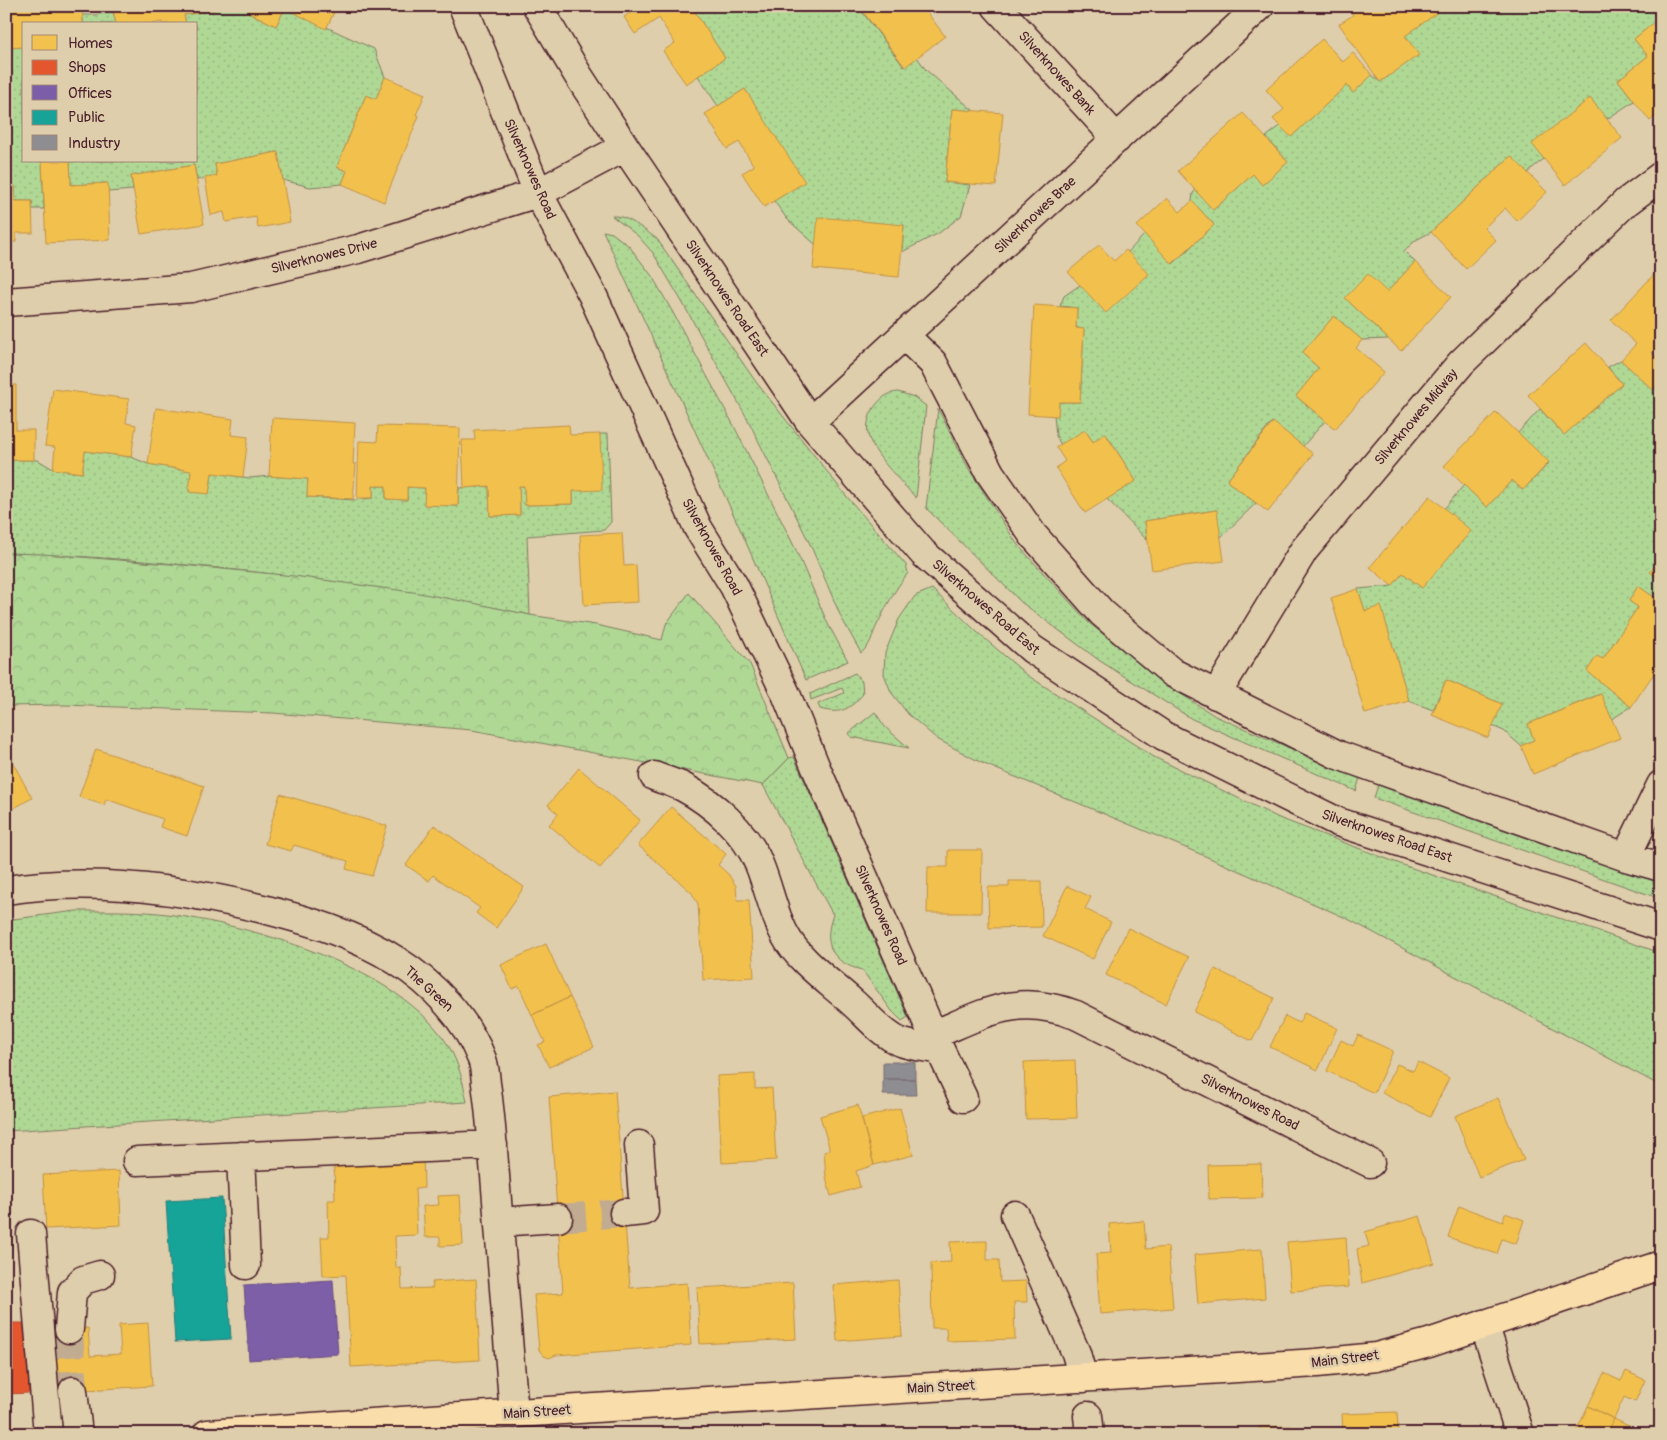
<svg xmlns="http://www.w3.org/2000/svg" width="1667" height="1440" font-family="Pangolin,sans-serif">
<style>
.green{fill:url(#green-dots);stroke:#7d7c60}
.forest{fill:url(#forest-crowns);stroke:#7d7c60}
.homes{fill:#f2c14e;stroke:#c09044}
.shops{fill:#e4572e;stroke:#b6462d}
.offices{fill:#7b5ea7;stroke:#6c4b82}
.public{fill:#17a398;stroke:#267b77}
.industry{fill:#8d8d92;stroke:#796c73}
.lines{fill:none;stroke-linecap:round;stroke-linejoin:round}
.minor-tunnel{stroke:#c1ab91;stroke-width:28;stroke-dasharray:28 14;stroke-linecap:butt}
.minor-casing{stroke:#4a1f2b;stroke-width:31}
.major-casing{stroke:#4a1f2b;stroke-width:31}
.minor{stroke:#dfceab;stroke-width:28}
.major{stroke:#f9deab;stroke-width:28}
.labels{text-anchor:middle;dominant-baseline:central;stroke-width:5;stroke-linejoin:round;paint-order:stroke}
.street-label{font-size:14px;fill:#4a1f2b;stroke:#dfceab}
</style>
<defs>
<pattern id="green-dots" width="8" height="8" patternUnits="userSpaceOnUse" patternTransform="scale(1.25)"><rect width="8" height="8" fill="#b0d895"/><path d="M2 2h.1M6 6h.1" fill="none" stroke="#99b981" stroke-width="1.8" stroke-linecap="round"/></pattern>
<pattern id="forest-crowns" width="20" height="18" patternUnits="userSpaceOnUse" patternTransform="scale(1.25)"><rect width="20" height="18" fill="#b0d895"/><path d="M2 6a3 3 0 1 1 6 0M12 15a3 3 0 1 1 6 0" fill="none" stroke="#99b981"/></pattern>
</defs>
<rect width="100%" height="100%" fill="#dfceab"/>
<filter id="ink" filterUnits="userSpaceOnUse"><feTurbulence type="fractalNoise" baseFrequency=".02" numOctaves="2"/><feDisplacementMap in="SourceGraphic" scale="10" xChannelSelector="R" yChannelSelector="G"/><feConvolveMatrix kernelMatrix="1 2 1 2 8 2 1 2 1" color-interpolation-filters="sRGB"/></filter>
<g filter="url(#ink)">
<!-- green -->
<path class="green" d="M 214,6 L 251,6 L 248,12 L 276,26 L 285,8 L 374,49 L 385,77 L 376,99 L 366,95 L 337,167 L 347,171 L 342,184 L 310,187 L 283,180 L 277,152 L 215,164 L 217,176 L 197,180 L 194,165 L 131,176 L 133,190 L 108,192 L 107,183 L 71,185 L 70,161 L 196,161 L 196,24 L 186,24 L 184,15 L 215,10 Z
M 691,6 L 862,6 L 860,9 L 904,67 L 917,57 L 926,70 L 974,111 L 952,109 L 945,182 L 970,185 L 961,216 L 939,233 L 902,252 L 904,225 L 816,245 L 787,219 L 774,201 L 804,182 L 745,89 L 718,106 L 698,76 L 725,58 Z
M 1438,6 L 1661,6 L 1661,17 L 1634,39 L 1648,56 L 1618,80 L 1634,101 L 1607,119 L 1590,98 L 1533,144 L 1544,159 L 1531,169 L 1528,173 L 1511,156 L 1431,232 L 1416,240 L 1404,251 L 1415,262 L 1387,292 L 1345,298 L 1388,339 L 1362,340 L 1334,316 L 1302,353 L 1319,368 L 1296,396 L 1325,421 L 1303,446 L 1272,422 L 1227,481 L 1256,503 L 1220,538 L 1216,510 L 1145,521 L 1147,540 L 1107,499 L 1136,481 L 1106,434 L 1093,442 L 1085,430 L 1061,445 L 1056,436 L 1054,415 L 1058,415 L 1059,402 L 1080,402 L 1084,329 L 1076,328 L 1077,308 L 1060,306 L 1064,296 L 1128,252 L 1145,234 L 1173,264 L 1214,225 L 1192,201 L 1193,193 L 1196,190 L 1213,210 L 1253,174 L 1262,185 L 1288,162 L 1266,137 L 1280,126 L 1291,137 L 1347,85 L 1353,93 L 1372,75 L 1380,82 L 1418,55 L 1405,36 L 1440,10 Z
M 113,11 L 116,24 L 83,24 L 83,15 L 96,15 Z
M 7,38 L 7,48 L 24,47 L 24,161 L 42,161 L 44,209 L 32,209 L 32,201 L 15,201 L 15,186 L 6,186 Z
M 612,216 C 628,215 644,230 657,239 L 756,382 L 848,498 L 906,565 L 908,573 C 895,589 886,607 877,625 C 871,637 872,644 861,653 L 841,617 L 810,544 L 747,418 L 681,300 L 653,253 L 638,236 Z
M 603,231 L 612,233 L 629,246 L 652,276 L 672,311 L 734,426 L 796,550 L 827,622 L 848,661 L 806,680 L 741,531 Z
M 1621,360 L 1653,390 L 1661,382 L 1661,559 L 1651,572 L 1661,580 L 1661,602 L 1638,586 L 1629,601 L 1638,607 L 1603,659 L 1597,657 L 1587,671 L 1631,707 L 1612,719 L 1600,694 L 1528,724 L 1534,740 L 1521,746 L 1504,731 L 1492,726 L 1502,704 L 1446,680 L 1433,710 L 1409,701 L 1381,607 L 1365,611 L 1358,589 L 1392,586 L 1403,573 L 1422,588 L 1444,509 L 1464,485 L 1487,507 L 1512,480 L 1523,490 L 1549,463 L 1518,433 L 1540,409 L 1564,435 L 1622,384 L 1608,367 Z
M 898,392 L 914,397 L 926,406 L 916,498 C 902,482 872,454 868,434 C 866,424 870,412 876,405 C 882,397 888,393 898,392 Z
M 938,409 L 970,471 L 1017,544 L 1089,623 L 1164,683 L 1215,716 L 1360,778 L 1356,791 L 1192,719 L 1100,661 L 1021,602 L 926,508 Z
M 600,434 L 608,434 L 611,522 L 604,530 L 527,536 L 530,615 C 426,593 324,579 218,568 C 148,561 77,555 6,553 L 6,460 L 38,460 L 53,469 L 82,473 L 85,451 L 131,457 L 148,464 L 191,471 L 189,491 L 209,494 L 212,473 L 250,478 L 269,476 L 308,479 L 307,497 L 355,500 L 373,498 L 373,486 L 386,486 L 386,499 L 407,500 L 407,487 L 425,488 L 425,505 L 458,506 L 459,488 L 489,486 L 490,516 L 520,515 L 519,486 L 524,486 L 525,505 L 573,504 L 573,491 Z
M 932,589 L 977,632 L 1027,675 L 1154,757 L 1279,818 L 1403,865 L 1661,953 L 1661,1086 L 1346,918 L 1205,856 L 982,763 L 937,739 L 908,714 L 891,692 L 884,674 L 885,653 L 899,619 L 915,596 Z
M 855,673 L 862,682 L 863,694 C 850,709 841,715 820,709 L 818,704 L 844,693 L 842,688 L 811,700 L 810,694 Z
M 875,712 L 885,727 L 909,748 L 851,737 L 849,733 Z
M 794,757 L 908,1017 L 902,1021 L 892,1011 L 862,970 C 832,963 822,944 833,915 L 763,785 L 789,758 Z
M 1378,785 L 1661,883 L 1661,899 L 1374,798 Z
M 76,911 C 109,911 142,910 174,915 C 260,928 399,968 448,1045 C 459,1063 463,1082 467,1102 L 6,1131 L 6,920 Z"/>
<!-- forest -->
<path class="forest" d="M 6,553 L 43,554 L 182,565 L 294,576 L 352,584 L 413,592 L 473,603 L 530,615 L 596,625 L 662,640 L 666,624 L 689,593 L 750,664 L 789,758 L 763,785 L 472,730 L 273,713 L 65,705 L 6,706 Z"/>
<!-- homes -->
<path class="homes" d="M 6,6 L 82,6 L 83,24 L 24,24 L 24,47 L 7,48 Z
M 112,6 L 214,6 L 215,10 L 184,15 L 186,24 L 162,24 L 162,22 L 151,24 L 116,24 Z
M 251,6 L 337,6 L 326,29 L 285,8 L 276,26 L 248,12 Z
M 634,6 L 691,6 L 725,58 L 686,84 L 663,51 L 675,43 L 659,18 L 635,34 L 624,17 L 636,9 Z
M 862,6 L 922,6 L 945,36 L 905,67 L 860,8 Z
M 1096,6 L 1200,6 L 1096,8 Z
M 1356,6 L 1438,6 L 1441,10 L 1405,36 L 1419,55 L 1380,82 L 1339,24 L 1353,15 L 1350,10 Z
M 1661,17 L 1661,112 L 1650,121 L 1618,80 L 1648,56 L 1634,39 Z
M 1322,39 L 1343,62 L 1353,53 L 1372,75 L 1353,93 L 1347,85 L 1291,137 L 1273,119 L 1284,109 L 1266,90 Z
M 385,77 L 425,94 L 416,115 L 419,116 L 384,202 L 342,184 L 347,171 L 337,167 L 366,95 L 376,99 Z
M 745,89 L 805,182 L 764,207 L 742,173 L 754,166 L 739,142 L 727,149 L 705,114 Z
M 1590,98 L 1622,138 L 1565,185 L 1532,144 Z
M 952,109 L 1003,113 L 996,186 L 945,182 Z
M 1243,113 L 1288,162 L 1262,185 L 1253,174 L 1213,210 L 1178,171 Z
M 278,152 L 290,222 L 258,228 L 256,217 L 226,222 L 224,212 L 211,215 L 205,178 L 217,176 L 215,164 Z
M 1511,156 L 1547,192 L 1517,221 L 1505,208 L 1484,228 L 1496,240 L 1466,269 L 1431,232 Z
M 42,161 L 70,161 L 71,185 L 108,183 L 110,240 L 46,243 Z
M 194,165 L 204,224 L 141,234 L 131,176 Z
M 6,186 L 15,186 L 15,201 L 32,201 L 33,233 L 16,233 L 16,242 L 6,242 Z
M 1167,198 L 1180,212 L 1192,201 L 1214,225 L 1172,264 L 1137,226 Z
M 818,217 L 904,225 L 899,277 L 813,269 Z
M 1099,245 L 1114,261 L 1126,250 L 1149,274 L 1106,313 L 1068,272 Z
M 1415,262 L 1451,297 L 1401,351 L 1345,298 L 1368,274 L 1387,292 Z
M 1661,267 L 1661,344 L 1652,353 L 1661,362 L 1661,382 L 1653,390 L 1621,360 L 1636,344 L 1611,320 Z
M 1034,305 L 1077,308 L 1076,328 L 1084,329 L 1080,402 L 1059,402 L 1058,416 L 1028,414 Z
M 1334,316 L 1362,340 L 1356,348 L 1384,372 L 1335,429 L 1296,396 L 1319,368 L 1302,353 Z
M 1586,343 L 1622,384 L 1564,435 L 1528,395 Z
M 6,385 L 16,385 L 16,430 L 34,430 L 34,460 L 6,460 Z
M 53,389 L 129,399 L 126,423 L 136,425 L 131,457 L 85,451 L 82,473 L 53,469 L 55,447 L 45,446 Z
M 156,408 L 233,419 L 231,435 L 248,437 L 243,477 L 212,473 L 209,494 L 189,492 L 191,471 L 148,464 Z
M 1496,412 L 1549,462 L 1523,490 L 1512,480 L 1487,507 L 1444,466 Z
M 272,418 L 355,423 L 353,464 L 356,464 L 353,499 L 307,497 L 308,479 L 269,476 Z
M 1273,422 L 1313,454 L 1268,512 L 1227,481 Z
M 569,425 L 570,435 L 600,434 L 602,490 L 573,491 L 573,504 L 525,505 L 524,486 L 519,486 L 520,515 L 490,516 L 489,486 L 464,488 L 462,440 L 475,440 L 474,430 Z
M 378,426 L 460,428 L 458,506 L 424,505 L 425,488 L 407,487 L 407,500 L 386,499 L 386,486 L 373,486 L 373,498 L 357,498 L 359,441 L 377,442 Z
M 1085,430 L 1093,442 L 1105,433 L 1136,481 L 1085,513 L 1056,468 L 1065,461 L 1056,447 Z
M 1430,496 L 1471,531 L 1422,588 L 1403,573 L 1392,586 L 1370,567 Z
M 1217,510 L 1224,561 L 1152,570 L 1145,521 Z
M 622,533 L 624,566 L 636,565 L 638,602 L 584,605 L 580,535 Z
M 1661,559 L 1661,580 L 1650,572 Z
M 1638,586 L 1661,602 L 1661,663 L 1631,707 L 1587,671 L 1597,656 L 1603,659 L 1638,607 L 1629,601 Z
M 1358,589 L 1365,611 L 1381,606 L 1409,701 L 1365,714 L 1331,598 Z
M 1446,680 L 1502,704 L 1488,738 L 1432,715 Z
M 1601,694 L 1620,738 L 1533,774 L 1521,746 L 1534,740 L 1528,724 Z
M 96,749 L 204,786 L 187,836 L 160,827 L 163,819 L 106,799 L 104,805 L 79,797 Z
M 6,752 L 7,752 L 32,798 L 7,812 Z
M 579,768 L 640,820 L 600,868 L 549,825 L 558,814 L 548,805 Z
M 280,794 L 387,826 L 372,876 L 346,869 L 348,861 L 294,845 L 291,851 L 265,844 Z
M 671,807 L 726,854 L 718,865 L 728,874 L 736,886 L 737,900 L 749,900 L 754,977 L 703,980 L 698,904 L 692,893 L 638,845 Z
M 434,825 L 524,887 L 496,928 L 476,913 L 480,908 L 433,875 L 429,881 L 406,865 Z
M 948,850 L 982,850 L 981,913 L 927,913 L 928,867 L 948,867 Z
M 1009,881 L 1041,881 L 1042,927 L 989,928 L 988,887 L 1009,887 Z
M 1067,886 L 1091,897 L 1085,909 L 1111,922 L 1093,959 L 1043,936 Z
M 1128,928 L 1189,957 L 1166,1004 L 1106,975 Z
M 546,944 L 570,997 L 532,1015 L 519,986 L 512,989 L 501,965 Z
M 1215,969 L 1274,998 L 1252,1041 L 1194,1012 Z
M 570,997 L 594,1047 L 549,1067 L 538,1045 L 545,1042 L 532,1015 Z
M 1304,1013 L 1337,1028 L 1318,1070 L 1270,1047 L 1285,1016 L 1299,1023 Z
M 1358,1035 L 1393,1051 L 1374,1093 L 1327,1071 L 1341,1040 L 1353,1046 Z
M 1075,1060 L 1077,1118 L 1026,1119 L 1024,1062 Z
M 1418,1062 L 1449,1078 L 1430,1117 L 1382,1093 L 1397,1064 L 1413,1071 Z
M 755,1074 L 755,1089 L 772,1088 L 776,1160 L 722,1163 L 717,1076 Z
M 615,1091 L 630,1288 L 687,1283 L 691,1345 L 556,1355 L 549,1358 L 544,1356 L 539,1350 L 534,1295 L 563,1293 L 549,1097 Z
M 1498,1098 L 1524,1160 L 1479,1177 L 1455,1116 Z
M 858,1105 L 874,1165 L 856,1171 L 860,1187 L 831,1196 L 826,1177 L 824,1152 L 830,1150 L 820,1116 Z
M 900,1108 L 913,1155 L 874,1165 L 862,1118 Z
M 423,1157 L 424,1188 L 415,1189 L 417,1235 L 395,1236 L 396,1268 L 401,1268 L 402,1289 L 433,1288 L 432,1282 L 476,1279 L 480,1360 L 351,1367 L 346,1275 L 323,1276 L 321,1237 L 329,1237 L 328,1200 L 335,1200 L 334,1161 Z
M 1261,1164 L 1262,1198 L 1209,1199 L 1208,1165 Z
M 119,1171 L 121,1225 L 46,1229 L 43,1175 Z
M 460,1195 L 463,1245 L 440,1246 L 440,1237 L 425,1237 L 423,1206 L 439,1205 L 438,1196 Z
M 1459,1206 L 1503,1222 L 1505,1213 L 1524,1220 L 1516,1244 L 1502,1239 L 1497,1254 L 1448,1237 Z
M 1420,1216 L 1434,1263 L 1362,1283 L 1357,1249 L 1369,1246 L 1365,1232 Z
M 1144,1221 L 1146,1249 L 1168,1247 L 1173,1308 L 1100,1314 L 1096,1254 L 1111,1253 L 1109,1224 Z
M 1346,1237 L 1349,1287 L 1291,1291 L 1287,1242 Z
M 987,1241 L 987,1260 L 999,1260 L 1000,1282 L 1026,1281 L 1027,1302 L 1014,1302 L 1015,1339 L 947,1341 L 946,1328 L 932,1328 L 931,1263 L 951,1262 L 950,1242 Z
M 1262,1249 L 1265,1298 L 1198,1304 L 1194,1255 Z
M 898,1280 L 902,1336 L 837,1341 L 833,1285 Z
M 793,1283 L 796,1339 L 700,1344 L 697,1288 Z
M 148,1323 L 152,1386 L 53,1392 L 51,1359 L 58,1359 L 57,1330 L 88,1328 L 90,1356 L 121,1354 L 119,1325 Z
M 1626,1371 L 1645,1380 L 1635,1402 L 1624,1397 L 1614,1419 L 1588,1406 L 1604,1373 L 1621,1381 Z
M 1588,1406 L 1614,1419 L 1606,1434 L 1575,1434 Z
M 1397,1412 L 1398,1431 L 1387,1432 L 1387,1434 L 1343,1434 L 1342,1414 Z
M 1614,1419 L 1635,1429 L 1633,1434 L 1606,1434 Z
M 1291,1426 L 1291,1434 L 1259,1434 L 1259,1427 Z"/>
<!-- shops -->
<path class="shops" d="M 6,1323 L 26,1323 L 29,1393 L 6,1394 Z"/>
<!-- offices -->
<path class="offices" d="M 333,1280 L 338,1354 L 249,1360 L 244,1285 Z"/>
<!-- public -->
<path class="public" d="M 222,1198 L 231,1339 L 175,1342 L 166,1201 Z"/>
<!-- industry -->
<path class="industry" d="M 883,1062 L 915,1062 L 915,1079 L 883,1079 Z
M 883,1079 L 915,1079 L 916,1095 L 883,1095 Z"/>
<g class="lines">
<!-- minor-tunnel -->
<path class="minor-tunnel" d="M 558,1218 L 624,1213
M 69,1329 L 73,1391"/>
<!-- minor casing -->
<g class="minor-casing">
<path id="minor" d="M 463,6 L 538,193 L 593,296 L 698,528 L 734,586 L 786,694 L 816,768 L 933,1035 L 963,1098
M 537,6 L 578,75 L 625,147 L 810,422 L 923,553 L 1032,649 L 1164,736 L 1338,822 L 1661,927
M 996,6 L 1117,139
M 6,302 L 191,288 L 358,249 L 538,193 L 625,147
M 904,335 L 933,363 L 990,473 L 1033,535 L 1102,613 L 1173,673 L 1338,755 L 1626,857 L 1661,867
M 810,422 L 1260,6
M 1216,695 L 1304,550 L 1461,363 L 1625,203 L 1661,176
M 654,776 C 664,780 674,783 683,787 C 713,803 746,832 759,864 C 769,888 773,913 785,935 C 798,960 831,983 852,1002 C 867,1015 880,1032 898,1041 C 912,1047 925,1047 939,1049
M 1626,857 L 1661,785
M 6,890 C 91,877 177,888 259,908 C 307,920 355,934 397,961 C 433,984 465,1017 481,1057 C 485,1065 485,1075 486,1083 C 490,1110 492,1137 494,1163 C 501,1247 507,1330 514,1414
M 933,1035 C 988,1012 1016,993 1076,1015 L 1370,1163
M 241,1156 L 246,1265
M 137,1161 L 493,1145
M 624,1213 L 644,1211 L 639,1145
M 1015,1215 L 1076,1353 L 1083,1378
M 499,1222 L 558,1218
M 31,1234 L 48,1434
M 1484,1324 L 1520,1434
M 69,1329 L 72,1292 L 83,1280 L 100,1275
M 73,1391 L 78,1434
M 1088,1416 L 1090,1434"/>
</g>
<!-- major casing -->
<g class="major-casing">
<path id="major" d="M 207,1434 L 563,1410 L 1317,1363 L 1376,1357 L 1429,1343 L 1661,1265"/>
</g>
<!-- minor -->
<use href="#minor" class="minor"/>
<!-- major -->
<use href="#major" class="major"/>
</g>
</g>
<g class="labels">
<!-- street labels -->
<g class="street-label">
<text transform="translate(1057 73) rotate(48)">Silverknowes Bank</text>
<text transform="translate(530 169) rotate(66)">Silverknowes Road</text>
<text transform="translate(1035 215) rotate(-43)">Silverknowes Brae</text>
<text transform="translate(324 256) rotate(-14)">Silverknowes Drive</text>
<text transform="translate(727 298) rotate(56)">Silverknowes Road East</text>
<text transform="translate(1416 417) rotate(-50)">Silverknowes Midway</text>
<text transform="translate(712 547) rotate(61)">Silverknowes Road</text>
<text transform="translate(986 607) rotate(41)">Silverknowes Road East</text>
<text transform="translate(1387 836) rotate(19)">Silverknowes Road East</text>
<text transform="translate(881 915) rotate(66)">Silverknowes Road</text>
<text transform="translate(429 989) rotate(42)">The Green</text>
<text transform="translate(1250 1102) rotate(27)">Silverknowes Road</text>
<text transform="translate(1345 1359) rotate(-7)">Main Street</text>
<text transform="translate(941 1387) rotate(-3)">Main Street</text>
<text transform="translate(537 1412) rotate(-4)">Main Street</text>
</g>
</g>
<!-- margin -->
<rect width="1667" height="1440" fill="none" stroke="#dfceab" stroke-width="25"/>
<rect x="12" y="12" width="1642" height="1415" fill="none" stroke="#4a1f2b" stroke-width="2" filter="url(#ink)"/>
<!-- legend -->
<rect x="22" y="22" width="175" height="140" fill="#dfceab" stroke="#a38878"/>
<rect x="32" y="35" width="25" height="15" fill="#f2c14e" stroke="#a38878"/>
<text x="68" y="48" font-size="15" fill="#4a1f2b">Homes</text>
<rect x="32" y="60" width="25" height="15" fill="#e4572e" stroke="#a38878"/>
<text x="68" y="72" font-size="15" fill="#4a1f2b">Shops</text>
<rect x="32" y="85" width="25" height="15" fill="#7b5ea7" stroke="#a38878"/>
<text x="68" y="98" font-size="15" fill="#4a1f2b">Offices</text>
<rect x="32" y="110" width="25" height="15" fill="#17a398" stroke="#a38878"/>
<text x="68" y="122" font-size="15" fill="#4a1f2b">Public</text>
<rect x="32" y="135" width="25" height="15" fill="#8d8d92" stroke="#a38878"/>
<text x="68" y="148" font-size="15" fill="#4a1f2b">Industry</text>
</svg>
